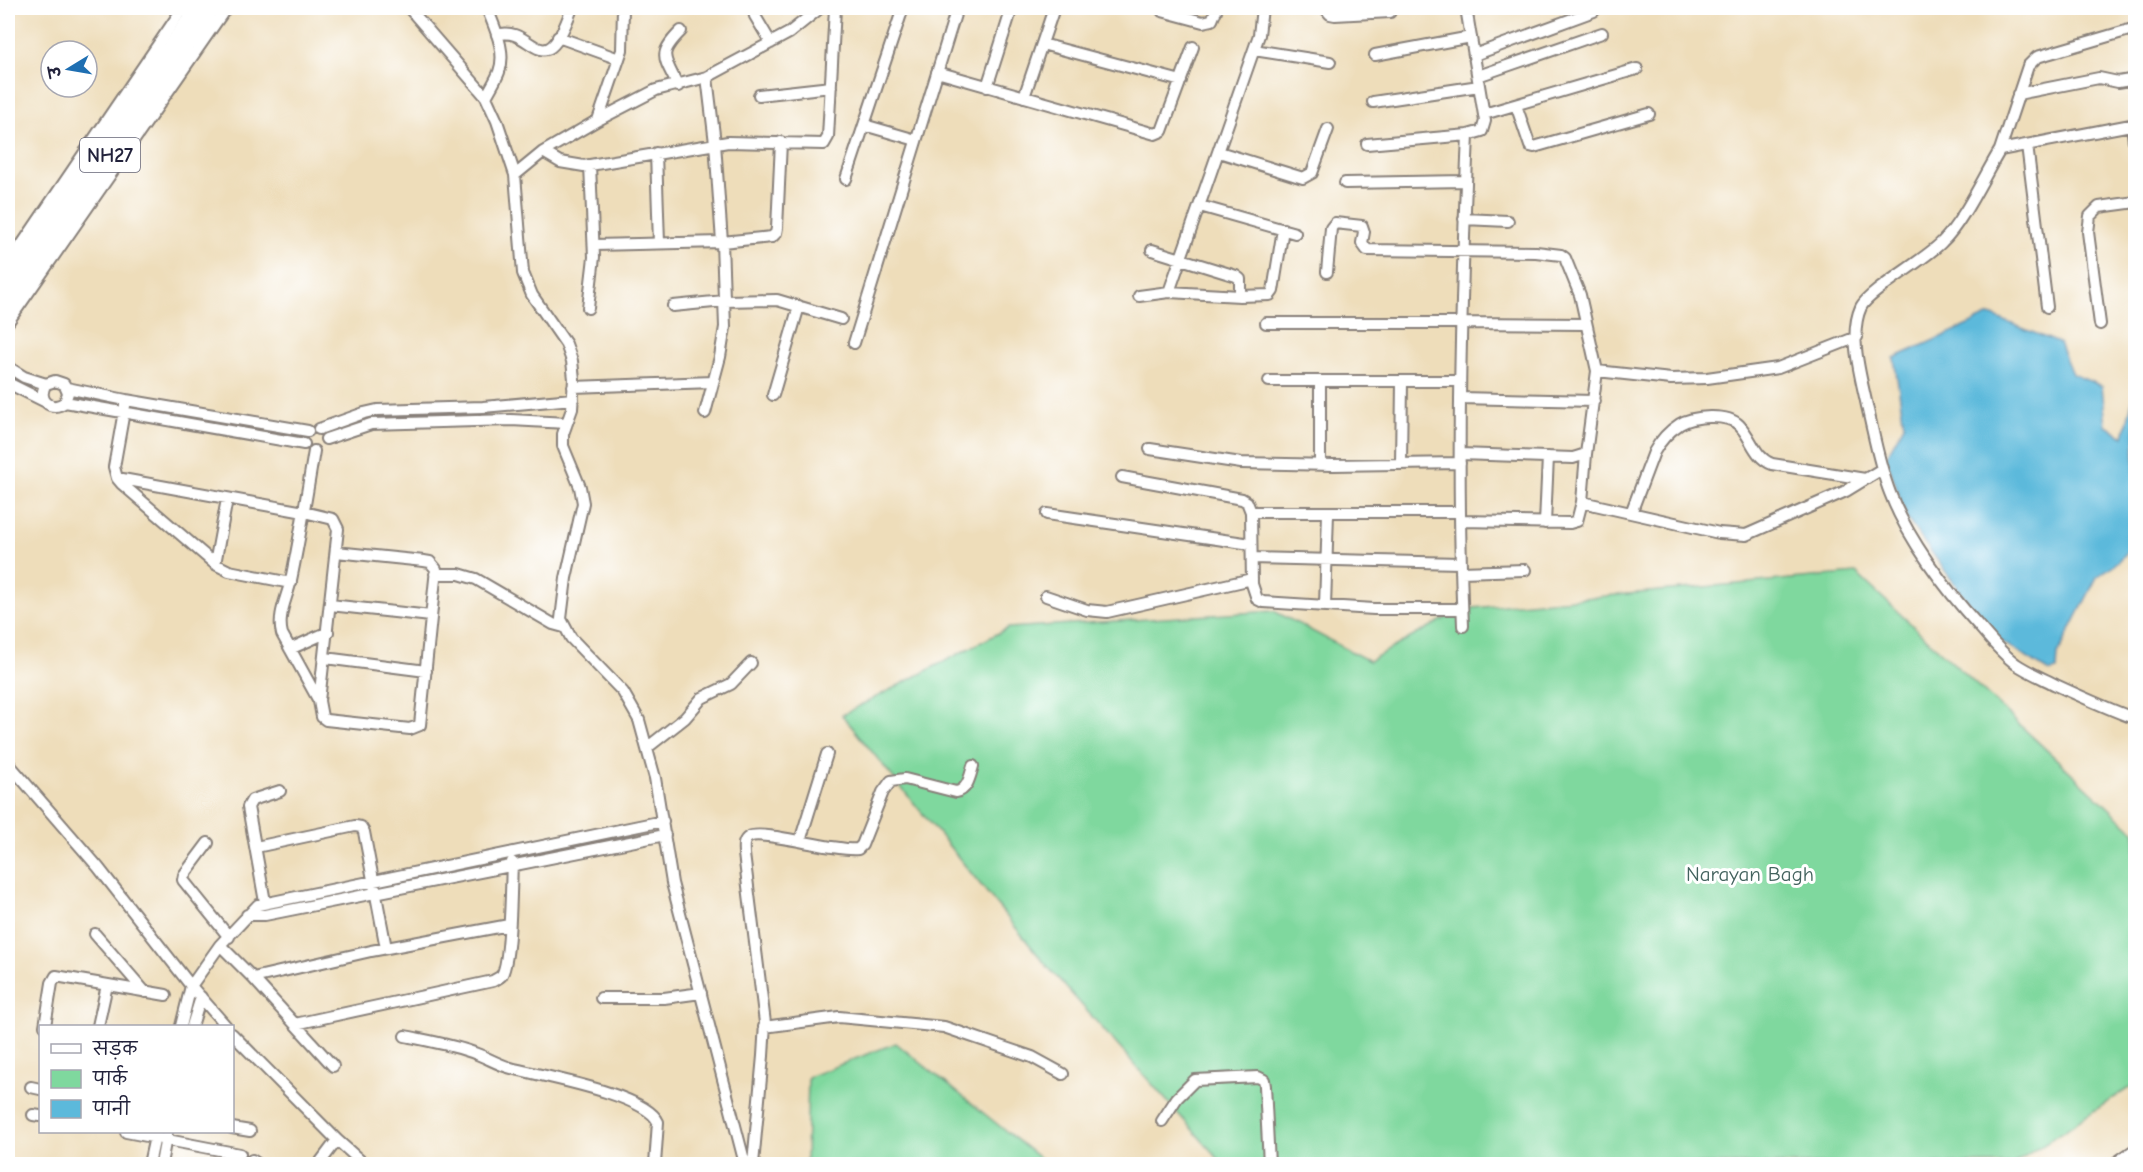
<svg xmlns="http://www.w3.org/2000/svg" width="2143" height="1172" font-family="'Comic Neue','Playpen Sans Deva',sans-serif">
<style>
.green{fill:#7fd89e;stroke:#507d6c;stroke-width:1.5}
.water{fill:#5cb9db;stroke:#3f6e8b;stroke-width:1.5}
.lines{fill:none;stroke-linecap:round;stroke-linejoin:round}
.minor-casing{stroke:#88807a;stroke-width:14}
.highway-casing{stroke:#88807a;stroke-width:18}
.minor{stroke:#fff;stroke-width:10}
.highway{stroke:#fff;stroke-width:15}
.labels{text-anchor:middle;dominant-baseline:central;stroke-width:6;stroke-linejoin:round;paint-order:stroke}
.shield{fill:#fff;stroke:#646476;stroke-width:1.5}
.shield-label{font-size:20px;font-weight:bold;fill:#22223b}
.park-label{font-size:21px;fill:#43625e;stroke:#fff}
</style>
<rect width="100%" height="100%" fill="#fff"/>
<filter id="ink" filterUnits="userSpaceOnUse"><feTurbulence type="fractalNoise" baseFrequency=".0167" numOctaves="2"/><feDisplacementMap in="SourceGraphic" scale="12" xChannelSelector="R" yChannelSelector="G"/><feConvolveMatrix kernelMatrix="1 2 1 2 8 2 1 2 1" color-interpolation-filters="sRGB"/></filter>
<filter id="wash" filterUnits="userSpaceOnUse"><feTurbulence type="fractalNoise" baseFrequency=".008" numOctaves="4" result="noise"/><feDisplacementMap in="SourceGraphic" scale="24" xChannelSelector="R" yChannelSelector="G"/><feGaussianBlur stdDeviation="1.35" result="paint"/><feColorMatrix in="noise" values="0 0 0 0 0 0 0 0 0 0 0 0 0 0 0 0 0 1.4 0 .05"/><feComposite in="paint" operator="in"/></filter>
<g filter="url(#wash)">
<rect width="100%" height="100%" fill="#eeddba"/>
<!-- green -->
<path class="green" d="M 1856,573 L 2135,832 L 2135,1084 L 2013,1164 L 1223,1164 L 1047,966 L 842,715 L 1008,628 L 1274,611 L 1369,661 L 1462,609 Z
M 896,1043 L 1047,1164 L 806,1164 L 808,1077 Z"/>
<!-- water -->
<path class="water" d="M 1990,315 L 2059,343 L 2072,374 L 2102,386 L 2106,426 L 2124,436 L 2133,398 L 2135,396 L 2134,545 L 2119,561 L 2097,577 L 2058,654 L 2057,670 L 2049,672 L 1993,636 L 1907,519 L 1886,457 L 1904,425 L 1894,358 Z"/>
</g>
<g filter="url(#ink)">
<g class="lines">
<!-- minor casing -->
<g class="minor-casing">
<path id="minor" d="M 409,8 L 486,97 L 497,121 L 515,175 L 523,273 L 532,295 L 566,344 L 572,361 L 574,379 L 572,409 L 563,434 L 563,446 L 580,487 L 583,503 L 566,578 L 561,619 L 571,638 L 623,692 L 639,720 L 655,778 L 672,883 L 745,1164
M 753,8 L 755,16 L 771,43
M 1325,8 L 1330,14 L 1335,15 L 1390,12
M 1162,11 L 1203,22 L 1212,20 L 1217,8
M 497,35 C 533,23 543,90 572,8
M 558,37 L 619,59
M 1042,44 L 1181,81
M 1254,50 L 1330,62
M 1375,55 L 1471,37
M 1474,55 L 1594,11
M 937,72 L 1155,134 L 1162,131 L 1193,47
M 1478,76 L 1602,33
M 678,86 C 664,57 657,55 681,31
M 987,87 L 1012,8
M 2018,94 L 2099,78 L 2118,82 L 2136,79
M 759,95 L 831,87
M 486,97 C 490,89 496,80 499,72 C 507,51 494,27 487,8
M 1024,97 L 1054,8
M 1373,102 L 1479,86
M 1516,105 L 1530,146 L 1534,147 L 1649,114
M 1484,114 L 1637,69
M 598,120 L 622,50 L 623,8
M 2132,124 L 2136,160
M 2136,124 L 2000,150 C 1984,176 1963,222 1942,242 C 1925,260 1869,291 1861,307 C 1848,335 1861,377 1867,406 C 1874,435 1879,465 1890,493 C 1907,538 1946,590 1978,625 C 1990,639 2001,653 2016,664 C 2028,672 2042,678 2056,685 C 2082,697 2108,709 2136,719
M 864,125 L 916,140
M 1367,144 L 1468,135
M 2027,145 L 2047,307
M 2000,150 L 2028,66 L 2037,57 L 2136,28
M 543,152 L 560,162 L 584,166 L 728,142 L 824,144 L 828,137 L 835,8
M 1219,152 L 1303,178 L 1312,173 L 1328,129
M 656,153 L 659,243
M 515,175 L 543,152 L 598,120 L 656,90 L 707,77 L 789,33 L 820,8
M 846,179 L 903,8
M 1345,183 L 1466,181
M 1200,206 L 1295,233
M 1464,219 L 1508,221
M 595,245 L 722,242 L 772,237 L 776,233 L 777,228 L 781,142
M 1152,250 L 1236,276 L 1240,279 L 1240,296
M 8,265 L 183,8
M 1327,272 L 1331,228 L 1335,223 L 1362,226 L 1364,232 L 1362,243 L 1367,250 L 1536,252 L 1561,255 L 1565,258 L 1580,295 L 1597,371 L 1586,454 L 1573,458 L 1460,454
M 1169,292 L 1259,35 L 1262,8
M 1139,296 L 1169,292 L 1240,296 L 1270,295 L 1273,291 L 1283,229
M 673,306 L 724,301 L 777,300 L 841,319
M 588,308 L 594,257 L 590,165
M 8,322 L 226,8
M 1266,323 L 1461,323 L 1586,324
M 2100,324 L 2088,232 L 2090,216 L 2099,207 L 2136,202
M 854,343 L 957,8
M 8,367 L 24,377 L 46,384
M 1597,371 L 1671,379 L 1707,378 L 1778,368 L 1857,337
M 1269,381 L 1460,381
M 8,383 L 44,401
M 573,387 L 713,382
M 67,388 L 126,400 L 308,431
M 773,395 L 799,306
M 1460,398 L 1594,401
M 126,400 L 114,467 L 117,478 L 122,484 L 215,564 L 229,571 L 291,583
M 65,402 L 68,393 L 64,384 L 55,381 L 46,384 C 36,399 51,413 65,402 L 304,444
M 705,413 L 720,357 L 725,327 L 722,242 L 715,143 L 707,77
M 319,429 L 364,413 L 377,410 L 483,407 L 573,399
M 326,439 L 371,424 L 511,420 L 567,423
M 1150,449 L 1241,463 L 1333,465 L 1460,463
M 314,451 C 307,494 300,537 291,580 C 287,598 277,615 282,634 L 319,701 L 322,717 L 326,720 L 410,729 L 420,725 L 436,569 L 430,562 L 424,561 L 336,552
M 1401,464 L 1402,381
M 1320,465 L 1320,381
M 1122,477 L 1242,499 L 1247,502 L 1251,512 L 1252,584 L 1257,599 L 1263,602 L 1374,609 L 1462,609
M 117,478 L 304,512 L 333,519 L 338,529 L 319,701
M 1582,502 L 1719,533 L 1746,535 L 1846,491 L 1882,469
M 1251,512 L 1460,512
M 1631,513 L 1654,452 C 1660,441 1669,431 1680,424 C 1693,416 1727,413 1739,425 C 1752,438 1754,457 1772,464 L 1865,479
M 1047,514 L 1251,544
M 1460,521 L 1570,523 L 1577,521 L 1582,502 L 1586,454
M 1545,523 L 1548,457
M 1252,558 L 1460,563
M 215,564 L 227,499
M 1461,572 L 1525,570
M 435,574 L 459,574 L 476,579 L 553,624 L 564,627
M 1046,596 L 1087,610 L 1107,612 L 1252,579
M 330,605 L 431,616
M 1325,606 L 1328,513
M 1463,626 C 1456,462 1461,298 1468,135 L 1482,131 L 1485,121 L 1466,8
M 290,649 L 328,632
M 325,658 L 426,671
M 648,747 L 685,718 L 702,698 L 731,684 L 751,663
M 8,763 L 98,867 L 191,986 L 226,1026
M 800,841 L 827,754
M 208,843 L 184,875 L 183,880 L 229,937
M 256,847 L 355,826 L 361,827 L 364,832 L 386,948
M 265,902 L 248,807 L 252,800 L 280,791
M 247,915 L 265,915 L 665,835
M 95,934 L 145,992
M 220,945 L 253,978 L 333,1066
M 253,978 L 371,951 L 509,925
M 601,998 L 664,998 L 701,993
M 295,1024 L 493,981 C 496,979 499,978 501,976 C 511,965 511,881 512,862
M 45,1026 L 52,983 L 56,976 L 166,995
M 98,1026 L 107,985
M 181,1026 L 191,986 L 220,945 L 258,905 L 663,821
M 192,1026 L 201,997
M 764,1027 L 839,1017 L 944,1027 L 1032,1057 L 1063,1074
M 232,1034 L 337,1140 L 364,1164
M 405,1036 C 429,1041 454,1045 477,1054 C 488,1058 499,1065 511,1068 C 541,1076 646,1094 658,1122 L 655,1164
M 31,1087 L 40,1089
M 33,1115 L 40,1116
M 1162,1121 L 1177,1098 L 1195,1080 L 1258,1077 L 1264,1080 L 1265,1086 L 1269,1164
M 232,1128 L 250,1131
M 126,1132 L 240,1154
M 252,1160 L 258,1164
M 149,1164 L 156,1132
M 161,1164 L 167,1132
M 319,1164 L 337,1140
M 753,1164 L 763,1056 L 765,1023 L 744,854 C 744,848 742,841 749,837 C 761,829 836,852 858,849 L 862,845 L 883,792 L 891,781 L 905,779 L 956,792 C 968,790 970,776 973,766
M 2114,1164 L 2136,1149"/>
</g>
<!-- highway casing -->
<g class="highway-casing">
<path id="highway" d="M 8,279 L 198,8
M 8,303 L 212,8"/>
</g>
<!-- minor -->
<use href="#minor" class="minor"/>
<!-- highway -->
<use href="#highway" class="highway"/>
</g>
</g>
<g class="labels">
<!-- shield labels -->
<rect class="shield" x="80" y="138" width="60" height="34" rx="4.5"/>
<g class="shield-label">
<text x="110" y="155">NH27</text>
</g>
<!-- park labels -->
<g class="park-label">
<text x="1750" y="874">Narayan Bagh</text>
</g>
</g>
<!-- margin -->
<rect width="2143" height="1172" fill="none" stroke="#fff" stroke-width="30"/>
<!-- legend -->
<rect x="39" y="1025" width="195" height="108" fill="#ffffff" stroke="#a7a7b1" stroke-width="1.5"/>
<rect x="51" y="1044" width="30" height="9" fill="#ffffff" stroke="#a7a7b1" stroke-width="1.5"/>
<text x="93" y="1055" font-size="18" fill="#22223b">सड़क</text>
<rect x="51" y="1070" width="30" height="18" fill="#7fd89e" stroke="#a7a7b1" stroke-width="1.5"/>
<text x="93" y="1085" font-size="18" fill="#22223b">पार्क</text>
<rect x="51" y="1100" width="30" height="18" fill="#5cb9db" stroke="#a7a7b1" stroke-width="1.5"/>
<text x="93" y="1115" font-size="18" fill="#22223b">पानी</text>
<!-- north arrow -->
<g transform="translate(69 69) rotate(259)"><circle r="28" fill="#ffffff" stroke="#a7a7b1" stroke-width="1.5"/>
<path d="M0-4.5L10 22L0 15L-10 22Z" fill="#1f6fb2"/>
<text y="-9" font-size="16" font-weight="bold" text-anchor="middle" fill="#22223b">उ</text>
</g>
</svg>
